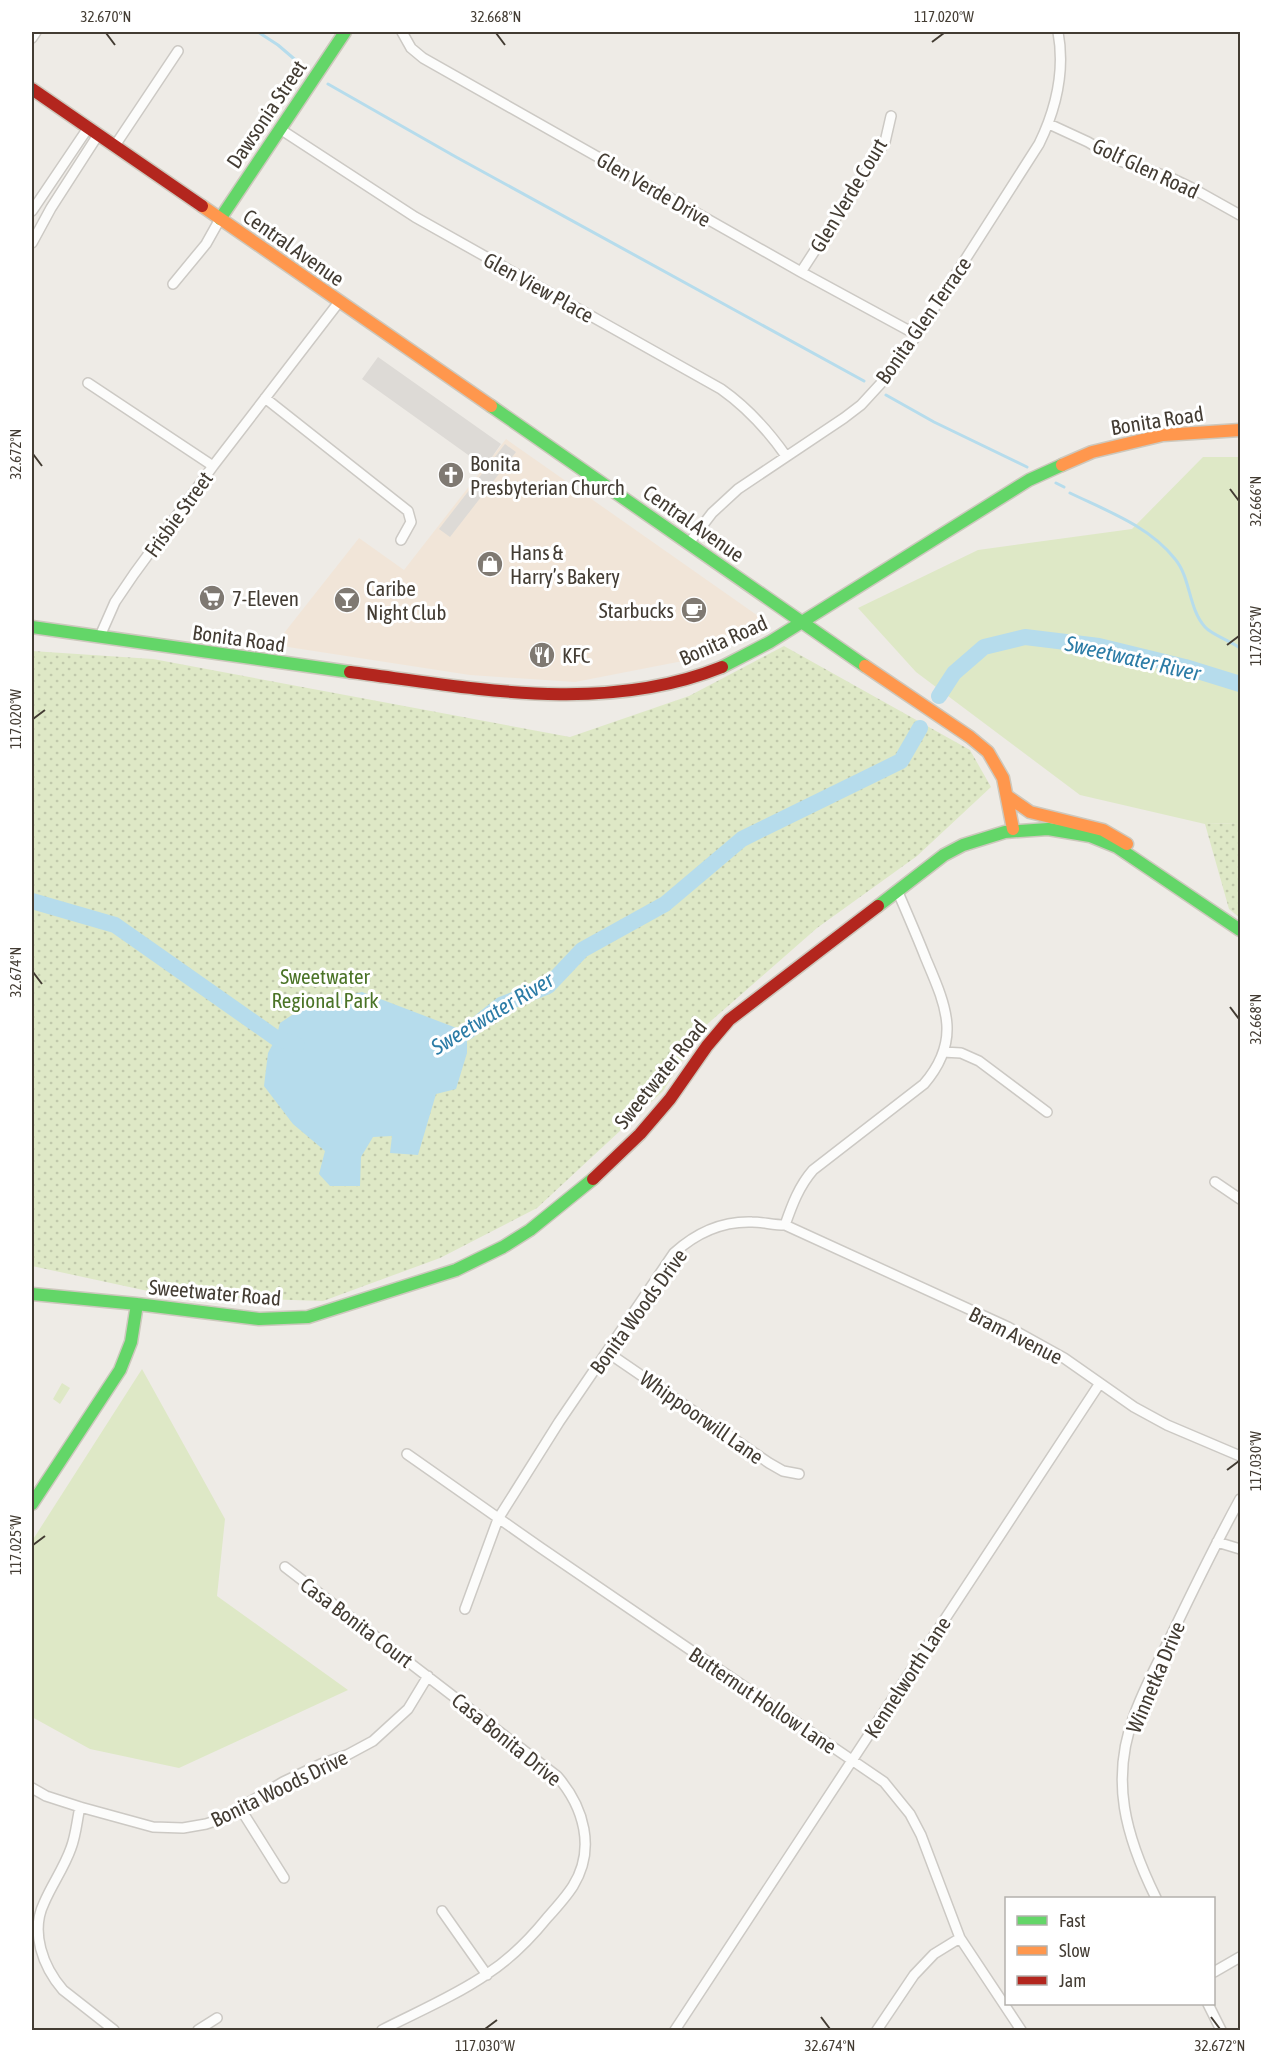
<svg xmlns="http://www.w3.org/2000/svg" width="1272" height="2062" font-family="'Asap Condensed',sans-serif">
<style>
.commercial{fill:#f1e5d8}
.grass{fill:#dee8c6}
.park{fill:url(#park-dots)}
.parking{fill:#dddad6}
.water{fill:#b6dcec}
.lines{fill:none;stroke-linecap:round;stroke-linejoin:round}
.stream{stroke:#b6dcec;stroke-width:3}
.river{stroke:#b6dcec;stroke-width:16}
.street-casing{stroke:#ccc9c4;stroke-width:12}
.fast-casing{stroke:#cdc8bd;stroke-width:15}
.slow-casing{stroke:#cdc8bd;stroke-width:15}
.jam-casing{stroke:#cdc8bd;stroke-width:15}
.street{stroke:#fcfcfb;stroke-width:9}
.fast{stroke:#63d668;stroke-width:12}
.slow{stroke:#ff974d;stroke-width:12}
.jam{stroke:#b3261e;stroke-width:12}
.ticks{fill:none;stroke:#433c33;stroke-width:2}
.labels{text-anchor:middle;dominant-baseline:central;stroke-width:6;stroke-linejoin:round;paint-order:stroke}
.street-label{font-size:21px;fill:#433c33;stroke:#fff}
.poi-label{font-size:21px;fill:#433c33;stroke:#fff;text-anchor:start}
.park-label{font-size:21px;fill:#4b7427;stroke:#fff}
.water-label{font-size:22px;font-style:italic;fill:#2c7ca6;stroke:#fff}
.neatline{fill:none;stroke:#433c33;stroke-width:2}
.ticks-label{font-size:15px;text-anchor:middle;fill:#433c33}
</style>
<defs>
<pattern id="park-dots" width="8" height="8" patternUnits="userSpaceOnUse" patternTransform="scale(1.5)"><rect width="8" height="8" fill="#dee8c6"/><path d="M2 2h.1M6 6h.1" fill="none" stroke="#c0c8ab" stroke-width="1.8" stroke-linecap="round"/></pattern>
</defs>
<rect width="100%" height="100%" fill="#eeebe6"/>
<!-- commercial -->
<path class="commercial" d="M 506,439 L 761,618 L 761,623 L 693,659 L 575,682 L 470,675 L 288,647 L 277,642 L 359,538 L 404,570 Z"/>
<!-- grass -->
<path class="grass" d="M 1203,457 L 1240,457 L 1240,823 L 1205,824 L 1080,795 L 916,672 L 858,608 L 978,550 L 1132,529 Z
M 142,1369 L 225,1519 L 217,1596 L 348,1690 L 179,1768 L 90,1749 L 32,1717 L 32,1541 Z
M 62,1383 L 70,1388 L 60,1404 L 53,1399 Z"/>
<!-- park -->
<path class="park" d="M 784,646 L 970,750 L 991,787 L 917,856 L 817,928 L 704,1027 L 663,1091 L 537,1208 L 440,1258 L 323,1301 L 171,1296 L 32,1266 L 32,651 L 153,659 L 570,737 L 689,696 Z
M 1240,823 L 1240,918 L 1229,909 L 1205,824 Z"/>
<!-- parking -->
<path class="parking" d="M 378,357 L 501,444 L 485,467 L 362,379 Z
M 505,444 L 516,452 L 450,537 L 439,529 Z"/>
<!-- water -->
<path class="water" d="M 362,992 L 467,1032 L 467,1053 L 456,1089 L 436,1094 L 418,1155 L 390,1153 L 392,1136 L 373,1137 L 361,1157 L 360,1186 L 330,1186 L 319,1174 L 325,1151 L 293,1124 L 264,1086 L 268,1053 L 276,1038 L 280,1023 L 304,1007 Z"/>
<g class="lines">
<!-- stream -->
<path class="stream" d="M 258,32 L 278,45 L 299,63
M 328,84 L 456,157 L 864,381
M 886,395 L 934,422 L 1027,467
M 1056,483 L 1064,487
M 1070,493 C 1107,511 1149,526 1175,559 C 1191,578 1188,608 1205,627 C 1212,635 1231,641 1240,648"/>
<!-- river -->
<path class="river" d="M 939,696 L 954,673 L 984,647 L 1025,637 L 1099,646 L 1185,667 L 1240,684
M 32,901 L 115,925 L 276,1038 L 297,1045
M 448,1041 L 467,1032 L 501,1005 L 548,986 L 582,950 L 665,904 L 742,839 L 901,761 L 920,728"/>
<!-- street casing -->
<g class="street-casing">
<path id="street" d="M 402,32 L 411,48 L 423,58 L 801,272 L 917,335
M 32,38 L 36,32
M 1049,124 L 1088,142 L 1120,161 L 1169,177 L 1190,187 L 1240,215
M 280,129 L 415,217 L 721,389 C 748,408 767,429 786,456
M 114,147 L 178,51
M 32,211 L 88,128
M 32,243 L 51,208 L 98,135
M 801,272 L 885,142 L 891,116
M 173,284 L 206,244 L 220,219
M 88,383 L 213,466
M 265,398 L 408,511 L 411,522 L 401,540
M 689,543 L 712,513 L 738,489 L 844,418 L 861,405 L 884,380 L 917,335 L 1039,144 C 1056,109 1065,70 1058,32
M 100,636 L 115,602 L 134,574 L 213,466 L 339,302
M 943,1052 L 961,1053 L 979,1061 L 1047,1112
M 1215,1182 L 1240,1199
M 785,1225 C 792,1205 799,1186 813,1170 L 924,1084 C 962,1040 946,1006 926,959 C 917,936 907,913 897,890
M 607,1352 L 769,1463 L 783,1471 L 799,1474
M 407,1454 L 541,1548 L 884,1782 L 910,1814 L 921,1835 L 960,1938 L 1021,2030
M 1217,1542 L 1240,1549
M 285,1567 L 557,1776 C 584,1807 596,1849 573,1886 C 566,1897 556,1908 547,1918 C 530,1939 510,1959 487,1974 C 455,1996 417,2012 382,2030
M 465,1609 L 498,1519 L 559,1422 L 674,1253 C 696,1233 722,1221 752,1222 C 763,1222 773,1225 785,1225 L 1008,1327 L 1064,1358 L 1134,1407 L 1167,1425 L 1240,1456
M 32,1788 L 46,1796 L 80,1807 L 153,1827 L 183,1828 L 206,1824 L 221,1819 L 283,1782 L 321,1764 L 347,1755 L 373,1741 L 408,1709 L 428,1676
M 80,1807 C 77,1820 76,1835 71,1848 C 64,1868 52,1884 44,1903 C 30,1932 43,1967 63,1990 L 114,2030
M 240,1808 L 284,1878
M 1156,1898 C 1126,1837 1109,1780 1135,1713 C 1145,1686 1159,1660 1172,1634 C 1194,1588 1216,1543 1240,1499
M 442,1911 L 487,1975
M 1214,1972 L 1240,1957
M 1208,2004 L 1221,2030
M 198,2030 L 217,2018
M 675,2030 L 1100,1383
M 877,2030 L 914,1975 L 934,1954 L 960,1938"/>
</g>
<!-- fast casing -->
<g class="fast-casing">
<path id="fast" d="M 220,219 L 345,32
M 491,406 L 865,666
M 32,627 L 350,672
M 722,667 L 770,642 L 1029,480 L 1062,465
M 878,906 L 944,855 L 963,845 L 1005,832 L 1048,829 L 1090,836 L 1117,847 L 1240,930
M 32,1294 L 137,1304 L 259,1319 L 308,1317 L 456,1270 L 503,1247 L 530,1230 L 593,1179
M 32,1504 L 120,1370 L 131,1342 L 137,1304"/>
</g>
<!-- slow casing -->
<g class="slow-casing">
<path id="slow" d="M 202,206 L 491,406
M 1062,465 L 1092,452 L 1163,435 L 1240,430
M 865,666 L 970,737 L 988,752 L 1003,778 L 1013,829
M 1007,796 L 1030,812 L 1103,830 L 1127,844"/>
</g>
<!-- jam casing -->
<g class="jam-casing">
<path id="jam" d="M 32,89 L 202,206
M 350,672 C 473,688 603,715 722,667
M 593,1179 L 640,1134 L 670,1099 L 707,1046 L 729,1020 L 878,906"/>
</g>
<!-- street -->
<use href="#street" class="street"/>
<!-- fast -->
<use href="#fast" class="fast"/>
<!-- slow -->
<use href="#slow" class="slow"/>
<!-- jam -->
<use href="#jam" class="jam"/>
</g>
<!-- ticks -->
<path class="ticks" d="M 106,33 L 115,45M 496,33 L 505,45M 932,42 L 944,33M 33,454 L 42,466M 1230,489 L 1239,501M 1227,645 L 1239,636M 33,719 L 45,710M 33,972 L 42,984M 1230,1007 L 1239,1019M 1227,1470 L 1239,1461M 33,1545 L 45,1536M 821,2017 L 830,2029M 1211,2017 L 1220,2029M 485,2029 L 497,2020"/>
<!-- icons -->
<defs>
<g id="church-disc" transform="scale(1.35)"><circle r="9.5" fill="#7f7972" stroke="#fff"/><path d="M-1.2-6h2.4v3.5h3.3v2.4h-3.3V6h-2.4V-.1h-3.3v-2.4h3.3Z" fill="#fff"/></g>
<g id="shop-disc" transform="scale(1.35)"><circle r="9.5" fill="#7f7972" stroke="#fff"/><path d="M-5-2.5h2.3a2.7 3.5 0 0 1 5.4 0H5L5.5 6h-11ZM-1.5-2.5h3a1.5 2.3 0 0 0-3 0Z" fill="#fff"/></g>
<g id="supermarket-disc" transform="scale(1.35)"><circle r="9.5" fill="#7f7972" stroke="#fff"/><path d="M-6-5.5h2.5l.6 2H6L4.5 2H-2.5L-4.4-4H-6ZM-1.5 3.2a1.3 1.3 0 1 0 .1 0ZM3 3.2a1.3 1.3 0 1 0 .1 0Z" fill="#fff"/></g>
<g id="bar-disc" transform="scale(1.35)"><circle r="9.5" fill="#7f7972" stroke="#fff"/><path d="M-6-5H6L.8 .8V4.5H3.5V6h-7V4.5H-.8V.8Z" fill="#fff"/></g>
<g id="cafe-disc" transform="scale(1.35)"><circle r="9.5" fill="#7f7972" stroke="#fff"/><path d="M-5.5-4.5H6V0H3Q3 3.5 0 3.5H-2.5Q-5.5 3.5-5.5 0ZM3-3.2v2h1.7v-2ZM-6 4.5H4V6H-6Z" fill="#fff"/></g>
<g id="restaurant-disc" transform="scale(1.35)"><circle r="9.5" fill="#7f7972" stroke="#fff"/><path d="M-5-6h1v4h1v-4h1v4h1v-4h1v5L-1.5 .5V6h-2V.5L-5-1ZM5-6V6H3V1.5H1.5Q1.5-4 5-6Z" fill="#fff"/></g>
</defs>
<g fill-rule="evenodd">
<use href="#church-disc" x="451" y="475"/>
<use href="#shop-disc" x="490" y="564"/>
<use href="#supermarket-disc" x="212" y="598"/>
<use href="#bar-disc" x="347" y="600"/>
<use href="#cafe-disc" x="694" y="610"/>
<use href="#restaurant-disc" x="542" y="655"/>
</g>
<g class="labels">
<!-- street labels -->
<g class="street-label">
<text transform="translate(266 114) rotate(-56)">Dawsonia Street</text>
<text transform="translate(1146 168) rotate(25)">Golf Glen Road</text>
<text transform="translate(654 189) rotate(30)">Glen Verde Drive</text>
<text transform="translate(848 195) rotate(-59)">Glen Verde Court</text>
<text transform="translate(294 247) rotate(35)">Central Avenue</text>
<text transform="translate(539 287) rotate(29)">Glen View Place</text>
<text transform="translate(923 320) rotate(-55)">Bonita Glen Terrace</text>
<text transform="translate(1157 420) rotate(-9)">Bonita Road</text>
<text transform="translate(178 514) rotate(-54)">Frisbie Street</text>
<text transform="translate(694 523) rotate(35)">Central Avenue</text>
<text transform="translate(239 638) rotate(8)">Bonita Road</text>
<text transform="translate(723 640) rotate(-24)">Bonita Road</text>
<text transform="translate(660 1074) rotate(-51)">Sweetwater Road</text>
<text transform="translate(215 1292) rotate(5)">Sweetwater Road</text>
<text transform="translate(638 1311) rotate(-54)">Bonita Woods Drive</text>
<text transform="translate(1016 1335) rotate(27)">Bram Avenue</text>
<text transform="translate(702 1417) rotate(35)">Whippoorwill Lane</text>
<text transform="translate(357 1622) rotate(37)">Casa Bonita Court</text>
<text transform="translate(907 1677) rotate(-57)">Kennelworth Lane</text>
<text transform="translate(1155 1677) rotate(-67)">Winnetka Drive</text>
<text transform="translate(763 1700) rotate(34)">Butternut Hollow Lane</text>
<text transform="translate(507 1739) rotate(39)">Casa Bonita Drive</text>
<text transform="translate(279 1788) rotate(-26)">Bonita Woods Drive</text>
</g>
<!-- poi labels -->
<g class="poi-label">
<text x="470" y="463">Bonita<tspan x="470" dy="24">Presbyterian Church</tspan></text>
<text x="510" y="552">Hans &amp;<tspan x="510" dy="24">Harry’s Bakery</tspan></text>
<text x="366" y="588">Caribe<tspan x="366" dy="24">Night Club</tspan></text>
<text x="232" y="598">7-Eleven</text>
<text x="674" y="610" text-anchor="end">Starbucks</text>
<text x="562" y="655">KFC</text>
</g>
<!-- park labels -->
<g class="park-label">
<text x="325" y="976">Sweetwater<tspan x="325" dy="24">Regional Park</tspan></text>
</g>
<!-- water labels -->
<g class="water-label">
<text transform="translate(1133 658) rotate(13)">Sweetwater River</text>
<text transform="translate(492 1013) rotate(-31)">Sweetwater River</text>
</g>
</g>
<!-- border -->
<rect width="1272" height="2062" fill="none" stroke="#ffffff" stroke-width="66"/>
<!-- legend -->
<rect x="1005" y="1897" width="210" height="108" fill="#ffffff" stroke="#b4b1ad" stroke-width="1.5"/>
<rect x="1017" y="1916" width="30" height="9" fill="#63d668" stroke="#b4b1ad" stroke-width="1.5"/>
<text x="1059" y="1927" font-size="18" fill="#433c33">Fast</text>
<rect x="1017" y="1946" width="30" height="9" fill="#ff974d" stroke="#b4b1ad" stroke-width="1.5"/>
<text x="1059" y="1957" font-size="18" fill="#433c33">Slow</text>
<rect x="1017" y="1976" width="30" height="9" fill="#b3261e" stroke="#b4b1ad" stroke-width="1.5"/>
<text x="1059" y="1987" font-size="18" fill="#433c33">Jam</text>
<rect x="33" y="33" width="1206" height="1996" class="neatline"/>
<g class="ticks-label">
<text x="106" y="22">32.670°N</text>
<text x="496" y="22">32.668°N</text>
<text x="944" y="22">117.020°W</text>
<text transform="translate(16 454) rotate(-90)" y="5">32.672°N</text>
<text transform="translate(1256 501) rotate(-90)" y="5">32.666°N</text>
<text transform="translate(1256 636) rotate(-90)" y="5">117.025°W</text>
<text transform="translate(16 719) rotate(-90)" y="5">117.020°W</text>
<text transform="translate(16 972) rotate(-90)" y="5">32.674°N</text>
<text transform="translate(1256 1019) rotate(-90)" y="5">32.668°N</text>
<text transform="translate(1256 1461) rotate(-90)" y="5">117.030°W</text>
<text transform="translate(16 1545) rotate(-90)" y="5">117.025°W</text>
<text x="485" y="2051">117.030°W</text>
<text x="830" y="2051">32.674°N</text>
<text x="1220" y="2051">32.672°N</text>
</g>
</svg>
